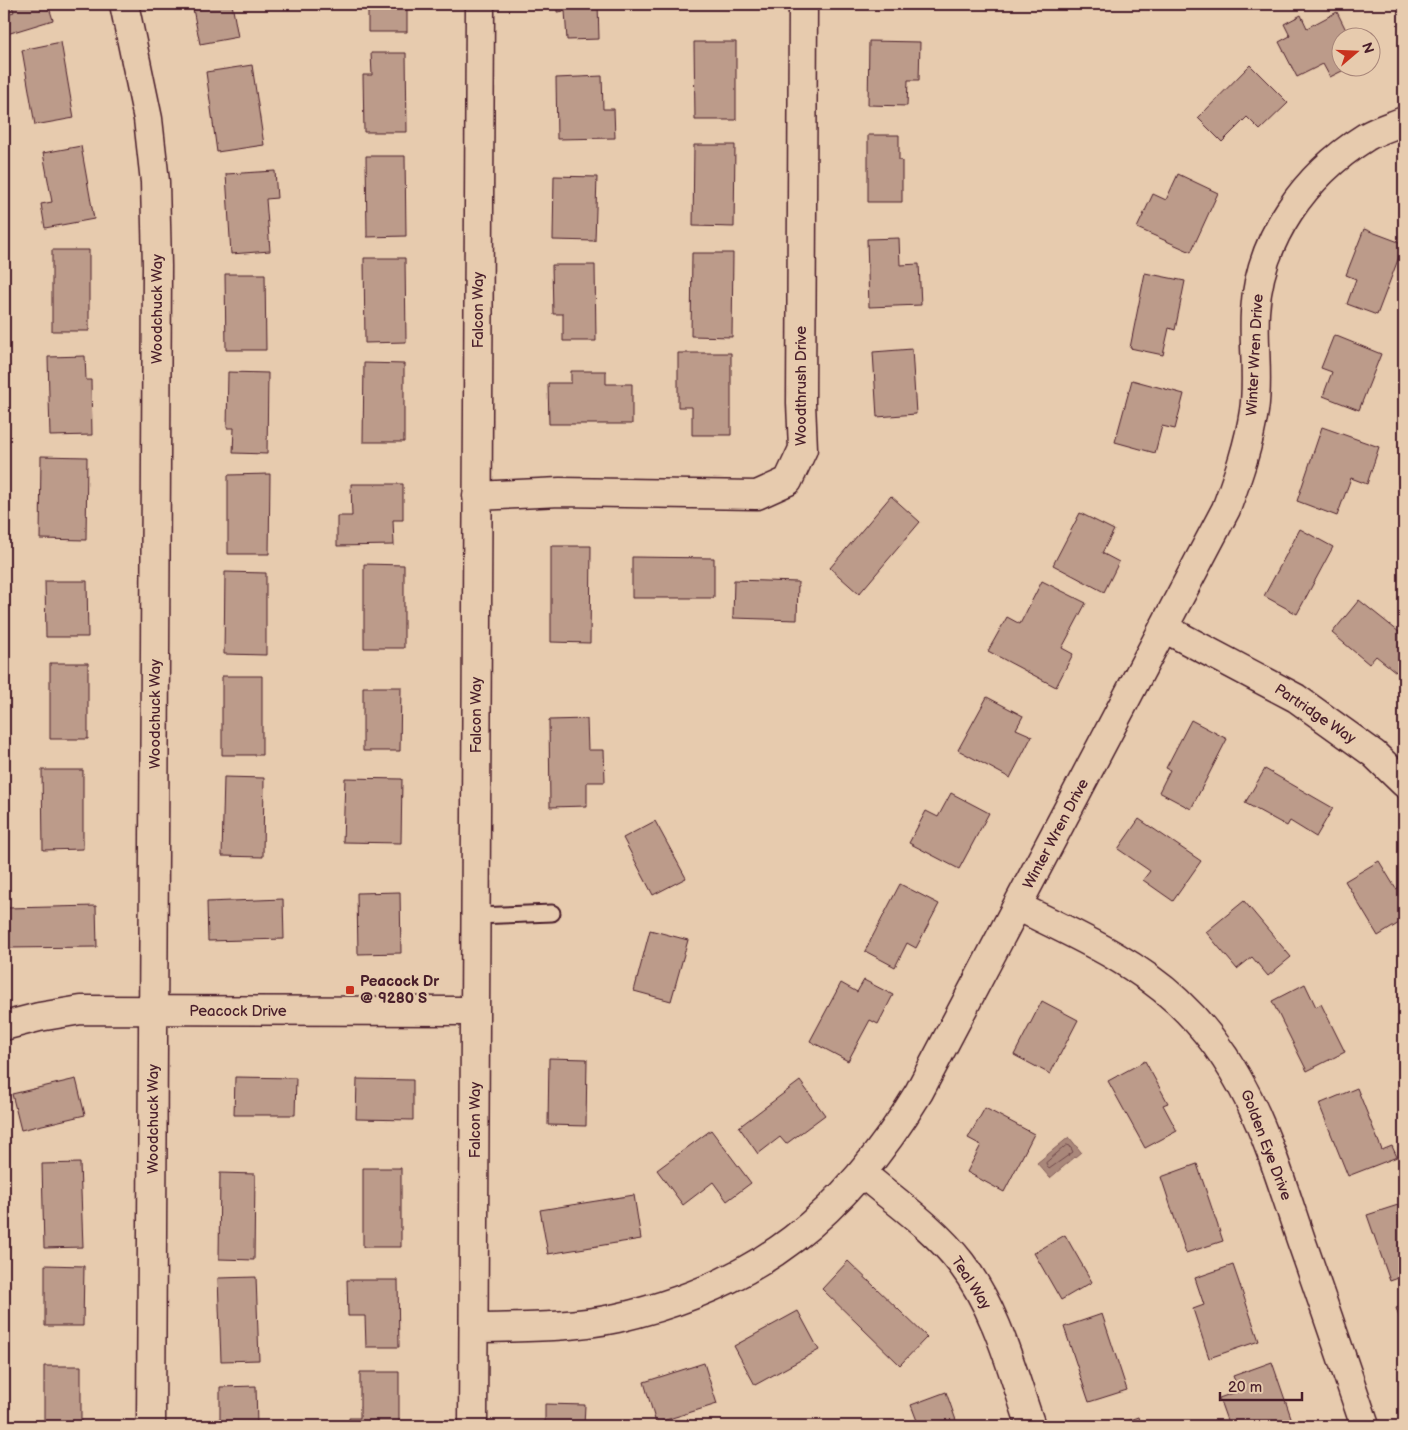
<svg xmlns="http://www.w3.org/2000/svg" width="1408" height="1430" font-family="'Balsamiq Sans',sans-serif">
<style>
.water{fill:#a9877a;stroke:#835d5a}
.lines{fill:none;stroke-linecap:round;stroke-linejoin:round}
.shore{stroke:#70494b;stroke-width:1}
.building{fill:#bc9b8a;stroke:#4a1f2b}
.lane-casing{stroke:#4a1f2b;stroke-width:19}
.street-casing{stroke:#4a1f2b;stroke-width:31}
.lane{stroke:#e7cbae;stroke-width:15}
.street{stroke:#e7cbae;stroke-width:28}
.poi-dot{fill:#c8321e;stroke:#e7cbae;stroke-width:2}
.labels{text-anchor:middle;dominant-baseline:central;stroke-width:4.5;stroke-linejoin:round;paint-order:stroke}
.street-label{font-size:15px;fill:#4a1f2b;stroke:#e7cbae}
.poi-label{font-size:15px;font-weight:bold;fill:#4a1f2b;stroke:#e7cbae;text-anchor:start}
</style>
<rect width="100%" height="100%" fill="#e7cbae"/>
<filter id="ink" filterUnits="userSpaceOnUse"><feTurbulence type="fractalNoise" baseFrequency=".02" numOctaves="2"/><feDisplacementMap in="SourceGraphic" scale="10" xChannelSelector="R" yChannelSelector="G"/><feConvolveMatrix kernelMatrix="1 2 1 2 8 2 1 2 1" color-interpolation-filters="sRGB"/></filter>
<g filter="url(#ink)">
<!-- water -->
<path class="water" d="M 1069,1137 L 1081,1152 L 1050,1178 L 1037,1163 Z"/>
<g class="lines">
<!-- shore -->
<path class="shore" d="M 1067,1145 L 1070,1146 L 1073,1152 L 1049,1169 L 1046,1163 Z"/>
</g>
<!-- building -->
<path class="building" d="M 11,4 L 48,4 L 53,20 L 7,34 L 4,15 L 14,12 Z
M 192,4 L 232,4 L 238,37 L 200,44 Z
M 368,4 L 407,4 L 407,32 L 368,32 Z
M 557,4 L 598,4 L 599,39 L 567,40 L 565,11 L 557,12 Z
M 1337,12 L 1350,38 L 1340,38 L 1340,68 L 1348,68 L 1330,77 L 1323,64 L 1297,77 L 1279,42 L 1290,36 L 1284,24 L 1301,15 L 1307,28 Z
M 869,41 L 920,42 L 919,80 L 908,80 L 907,106 L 868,105 Z
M 61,42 L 74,118 L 35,125 L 22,50 Z
M 694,42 L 736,42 L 736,120 L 695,120 Z
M 371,53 L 406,53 L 407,132 L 364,132 L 363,75 L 372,75 Z
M 252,65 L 264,145 L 217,152 L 206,72 Z
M 1250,65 L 1288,103 L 1260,130 L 1247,117 L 1222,142 L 1198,118 Z
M 602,76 L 603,109 L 614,109 L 615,138 L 557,139 L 556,78 Z
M 868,135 L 899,135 L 899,160 L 902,161 L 902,202 L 868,202 Z
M 694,145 L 735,145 L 734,227 L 693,226 Z
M 81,146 L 94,219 L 45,228 L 41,204 L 52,202 L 43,153 Z
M 366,156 L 405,156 L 406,236 L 367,237 Z
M 275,171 L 277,198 L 266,199 L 270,251 L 231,254 L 226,174 Z
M 1178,174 L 1218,193 L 1191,252 L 1137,228 L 1153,194 L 1166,200 Z
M 554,176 L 597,177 L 595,241 L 553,240 Z
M 1364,229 L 1404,244 L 1377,315 L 1347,304 L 1356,279 L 1346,275 Z
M 899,238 L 900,265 L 919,264 L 921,305 L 869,307 L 867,239 Z
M 52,250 L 89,250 L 89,331 L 52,331 Z
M 692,253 L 733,253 L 732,337 L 691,336 Z
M 364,258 L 405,258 L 406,342 L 365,343 Z
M 552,265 L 595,265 L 596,341 L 563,341 L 563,314 L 553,314 Z
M 1145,273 L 1185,281 L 1175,330 L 1169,328 L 1163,355 L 1130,348 Z
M 225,274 L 265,274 L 266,350 L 226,350 Z
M 1334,335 L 1381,354 L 1359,410 L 1323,396 L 1332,372 L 1321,368 Z
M 912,349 L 916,414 L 877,417 L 873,352 Z
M 678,353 L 731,353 L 731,435 L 692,435 L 692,407 L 678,407 Z
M 85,356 L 86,380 L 91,380 L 92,435 L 50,436 L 48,357 Z
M 364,363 L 404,364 L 404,442 L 363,442 Z
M 571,371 L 606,371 L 606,384 L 632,384 L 632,424 L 549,424 L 548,383 L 571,383 Z
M 228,372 L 268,373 L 267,454 L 233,453 L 234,428 L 227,428 Z
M 1132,380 L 1184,394 L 1175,429 L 1162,426 L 1155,453 L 1115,442 Z
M 1322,427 L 1379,447 L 1367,484 L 1351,478 L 1337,516 L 1297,501 Z
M 41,456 L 87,457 L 86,540 L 40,539 Z
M 270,474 L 269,554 L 228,554 L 228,475 Z
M 351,484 L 403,484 L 403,520 L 393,520 L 394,545 L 337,546 L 337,516 L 352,516 Z
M 891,496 L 920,522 L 859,594 L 830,568 Z
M 1080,513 L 1114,530 L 1102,553 L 1119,562 L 1104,592 L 1053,565 Z
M 1300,529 L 1333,547 L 1297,614 L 1264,596 Z
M 551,546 L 591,546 L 590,643 L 551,642 Z
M 632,557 L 714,558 L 714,598 L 632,598 Z
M 364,564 L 404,565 L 404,648 L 364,648 Z
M 225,572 L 266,573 L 266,655 L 224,654 Z
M 734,580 L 798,582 L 797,620 L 733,618 Z
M 45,581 L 87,581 L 88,637 L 46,637 Z
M 1042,581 L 1086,603 L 1062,648 L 1073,654 L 1056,687 L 988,651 L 1007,617 L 1020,624 Z
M 1359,600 L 1404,636 L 1404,662 L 1396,672 L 1376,656 L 1369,664 L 1332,633 Z
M 50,663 L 88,663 L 88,739 L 50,739 Z
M 222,676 L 262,676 L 262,755 L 222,755 Z
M 363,687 L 401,687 L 400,751 L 363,751 Z
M 987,697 L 1023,716 L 1016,729 L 1032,736 L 1010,778 L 958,750 Z
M 587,719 L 588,750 L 604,750 L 605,782 L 587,782 L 587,806 L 550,807 L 549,720 Z
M 1191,720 L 1227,739 L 1191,809 L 1159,792 L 1170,770 L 1166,768 Z
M 1265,769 L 1333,808 L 1316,837 L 1290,821 L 1287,826 L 1245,803 Z
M 42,770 L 83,770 L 83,849 L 43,850 Z
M 224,777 L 264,778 L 263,857 L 222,856 Z
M 345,778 L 402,779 L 401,843 L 343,842 Z
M 951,793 L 989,813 L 959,869 L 909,843 L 926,811 L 938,817 Z
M 1139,819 L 1201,861 L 1173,901 L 1143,880 L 1150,871 L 1118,849 Z
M 655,821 L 686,878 L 653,895 L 623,838 Z
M 1379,861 L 1396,889 L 1404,884 L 1404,920 L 1378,936 L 1345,881 Z
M 900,884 L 939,904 L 916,948 L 907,943 L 895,967 L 865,951 Z
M 400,892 L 401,953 L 358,954 L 357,893 Z
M 283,899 L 284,939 L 208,941 L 207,902 Z
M 1244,901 L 1291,957 L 1268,976 L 1252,957 L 1237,969 L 1206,932 Z
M 96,906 L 97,947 L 7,948 L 7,908 Z
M 650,930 L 688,940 L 671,1001 L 634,991 Z
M 864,980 L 893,995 L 878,1024 L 870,1020 L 848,1061 L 810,1041 L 841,983 L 857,992 Z
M 1305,984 L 1316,1007 L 1321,1004 L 1345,1052 L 1307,1071 L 1272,1001 Z
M 1042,1001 L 1078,1020 L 1050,1074 L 1014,1055 Z
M 549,1058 L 587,1059 L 586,1126 L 548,1125 Z
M 1145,1061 L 1168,1103 L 1163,1105 L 1177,1131 L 1145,1148 L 1108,1081 Z
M 235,1077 L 296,1078 L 295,1115 L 234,1115 Z
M 76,1079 L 85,1115 L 21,1130 L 12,1094 Z
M 357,1079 L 413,1080 L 413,1120 L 356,1119 Z
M 800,1081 L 825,1115 L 786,1144 L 780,1137 L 758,1154 L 739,1127 Z
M 1357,1088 L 1382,1150 L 1392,1146 L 1397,1157 L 1348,1176 L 1319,1104 Z
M 985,1108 L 1034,1134 L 1004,1192 L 967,1172 L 981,1145 L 968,1138 Z
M 711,1130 L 751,1183 L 727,1201 L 713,1182 L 683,1205 L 657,1170 Z
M 80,1163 L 83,1247 L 44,1248 L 42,1164 Z
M 1197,1164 L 1223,1241 L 1186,1253 L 1161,1177 Z
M 363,1168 L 401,1168 L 401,1247 L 363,1247 Z
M 220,1173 L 255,1174 L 254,1260 L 219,1259 Z
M 634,1195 L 641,1239 L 548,1254 L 540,1210 Z
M 1398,1205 L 1404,1223 L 1404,1276 L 1390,1281 L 1367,1215 Z
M 1065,1235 L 1092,1282 L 1061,1300 L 1034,1253 Z
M 848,1261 L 927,1337 L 900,1365 L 822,1289 Z
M 45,1265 L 84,1266 L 83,1326 L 45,1326 Z
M 1233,1265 L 1259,1341 L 1209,1358 L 1193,1309 L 1204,1305 L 1195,1278 Z
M 256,1277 L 259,1360 L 221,1361 L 218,1278 Z
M 347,1280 L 398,1280 L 399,1347 L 366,1347 L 365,1316 L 348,1316 Z
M 1404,1305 L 1404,1331 L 1396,1308 Z
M 798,1311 L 819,1350 L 755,1385 L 734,1346 Z
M 1102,1314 L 1127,1390 L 1089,1402 L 1064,1327 Z
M 1272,1362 L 1294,1426 L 1229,1426 L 1219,1398 L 1239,1391 L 1233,1376 Z
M 704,1363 L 717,1404 L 656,1423 L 644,1382 Z
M 44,1366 L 81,1366 L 81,1426 L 44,1426 Z
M 360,1372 L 399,1372 L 399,1426 L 349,1426 L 349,1418 L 360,1418 Z
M 256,1386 L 257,1426 L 220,1426 L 220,1387 Z
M 946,1392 L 958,1426 L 919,1426 L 911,1405 Z
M 545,1404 L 585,1405 L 584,1426 L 545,1426 Z
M 1139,1417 L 1142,1426 L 1113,1426 Z"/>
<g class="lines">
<!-- lane casing -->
<g class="lane-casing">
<path id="lane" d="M 475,916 L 552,913"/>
</g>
<!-- street casing -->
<g class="street-casing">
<path id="street" d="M 124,4 L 148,119 L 155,182 L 157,266 L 151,1426
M 477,496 L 560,492 L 757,495 L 788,481 L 803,449 L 801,403 L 803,4
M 1164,628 L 1296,698 L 1374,754 L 1404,783
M 1017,906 C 1071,933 1132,959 1177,1001 C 1249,1068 1270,1149 1301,1240 C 1323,1302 1344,1364 1365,1426
M 4,1026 L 39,1017 L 81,1010 L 475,1011
M 863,1174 C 896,1202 934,1228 961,1263 C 997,1310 1012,1371 1031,1426
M 474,1328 C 522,1327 571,1328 617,1318 C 759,1286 845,1214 919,1092 L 1226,509 C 1238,476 1249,445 1254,411 C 1259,379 1253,345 1255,312 C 1259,239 1305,175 1366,137 C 1378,130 1392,126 1404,121
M 473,1426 L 480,4"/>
</g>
<!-- lane -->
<use href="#lane" class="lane"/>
<!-- street -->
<use href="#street" class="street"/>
</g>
</g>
<!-- markers -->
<rect class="poi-dot" x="345" y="985" width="10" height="10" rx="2.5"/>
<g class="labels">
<!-- street labels -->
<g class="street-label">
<text transform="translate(157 309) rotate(-90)">Woodchuck Way</text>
<text transform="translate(478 310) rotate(-90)">Falcon Way</text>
<text transform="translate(1255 355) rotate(-87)">Winter Wren Drive</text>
<text transform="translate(801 386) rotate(-90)">Woodthrush Drive</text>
<text transform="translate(155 714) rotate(-90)">Woodchuck Way</text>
<text transform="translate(1315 714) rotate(34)">Partridge Way</text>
<text transform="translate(476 715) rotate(-90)">Falcon Way</text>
<text transform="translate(1056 834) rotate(-62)">Winter Wren Drive</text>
<text x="238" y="1011">Peacock Drive</text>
<text transform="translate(153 1119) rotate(-90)">Woodchuck Way</text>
<text transform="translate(475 1120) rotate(-90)">Falcon Way</text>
<text transform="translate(1266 1145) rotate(69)">Golden Eye Drive</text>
<text transform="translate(971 1283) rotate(57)">Teal Way</text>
</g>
<!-- poi labels -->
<g class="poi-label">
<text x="360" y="981">Peacock Dr<tspan x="360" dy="17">@ 9280 S</tspan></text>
</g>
</g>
<!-- margin -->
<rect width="1408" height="1430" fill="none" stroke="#e7cbae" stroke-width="20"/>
<rect x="10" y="10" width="1388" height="1410" fill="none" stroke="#4a1f2b" stroke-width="2" filter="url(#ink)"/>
<!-- north arrow -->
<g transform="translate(1356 52) rotate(71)"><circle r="24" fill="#e7cbae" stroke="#a8867a"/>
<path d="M0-4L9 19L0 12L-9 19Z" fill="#c8321e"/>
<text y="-8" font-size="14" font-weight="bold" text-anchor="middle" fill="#4a1f2b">N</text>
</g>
<!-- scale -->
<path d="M1220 1392v8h82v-8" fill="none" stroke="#4a1f2b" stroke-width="2.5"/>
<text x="1228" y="1392" font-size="15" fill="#4a1f2b" stroke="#e7cbae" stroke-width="4" paint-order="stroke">20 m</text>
</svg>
